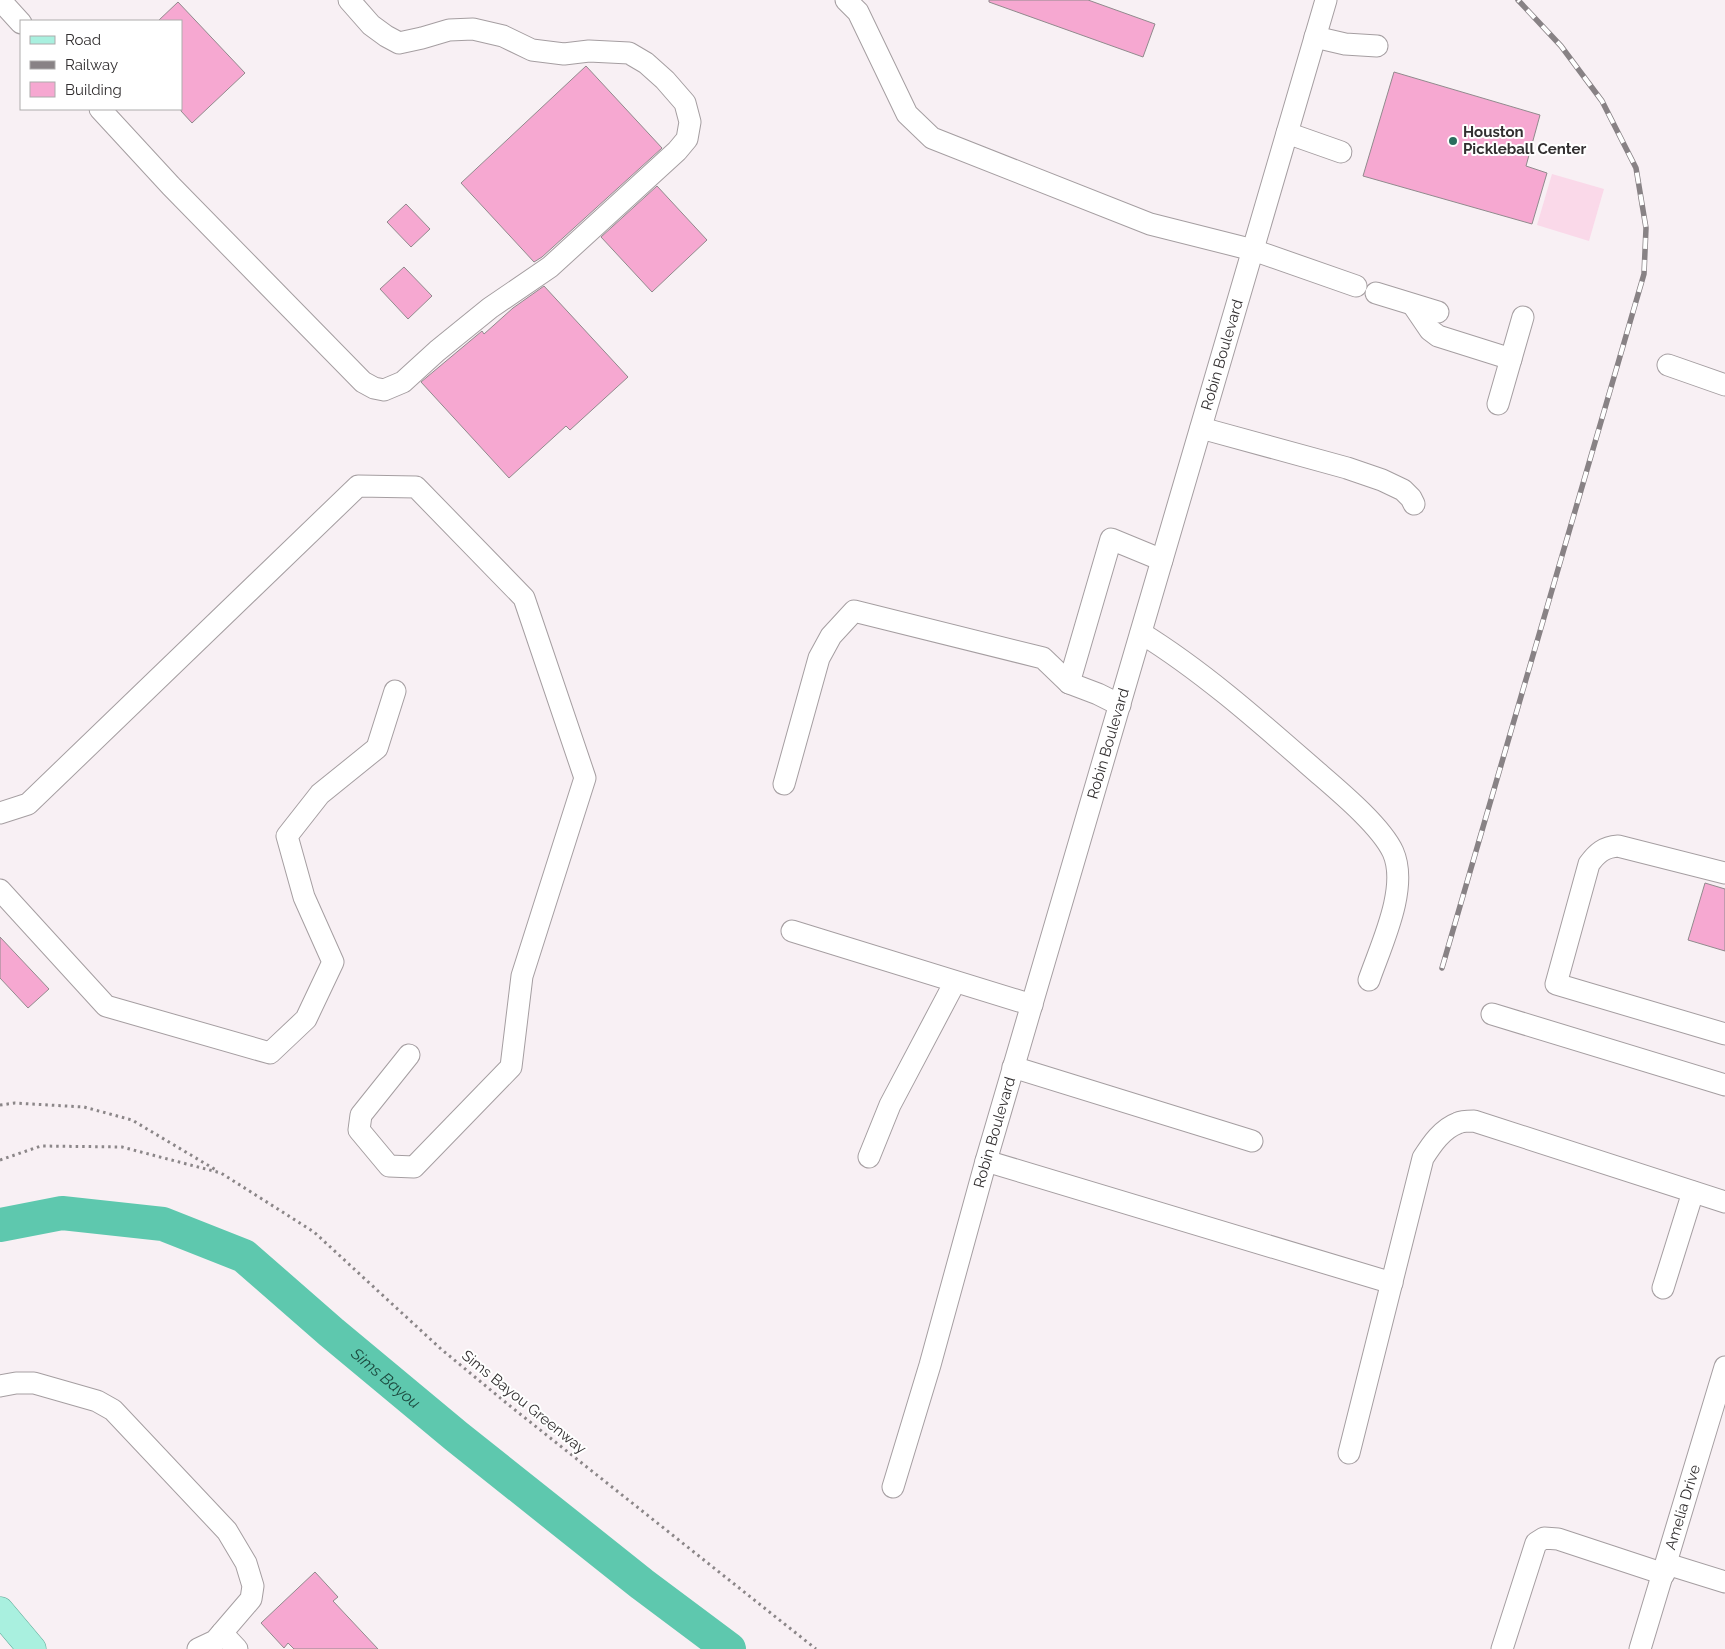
<svg xmlns="http://www.w3.org/2000/svg" width="1725" height="1649" font-family="Raleway,sans-serif">
<style>
.green{fill:#fad9e9}
.lines{fill:none;stroke-linecap:round;stroke-linejoin:round}
.river{stroke:#5ec8ae;stroke-width:34}
.building{fill:#f6a8d1;stroke:#918a8d}
.minor-casing{stroke:#a59ea1;stroke-width:23}
.major-casing{stroke:#5aa693;stroke-width:29}
.path{stroke:#8b8688;stroke-width:3;stroke-dasharray:2.5 4;stroke-linecap:butt}
.minor{stroke:#fff;stroke-width:21}
.major{stroke:#a9f0df;stroke-width:28}
.rail-casing{stroke:#888285;stroke-width:5.5}
.rail{stroke:#fff;stroke-width:4;stroke-dasharray:11;stroke-linecap:butt}
.poi-dot{fill:#2b6d5d;stroke:#fff;stroke-width:2}
.labels{text-anchor:middle;dominant-baseline:central;stroke-width:4;stroke-linejoin:round;paint-order:stroke}
.poi-label{font-size:15px;font-weight:bold;fill:#322f30;stroke:#fff;text-anchor:start}
.street-label{font-size:15px;fill:#322f30;stroke:#fff}
.water-label{font-size:16px;font-style:italic;fill:#1c4a3f;stroke:#fff}
</style>
<rect width="100%" height="100%" fill="#f8f0f4"/>
<!-- green -->
<path class="green" d="M 1552,174 L 1604,189 L 1589,241 L 1537,225 Z"/>
<g class="lines">
<!-- river -->
<path class="river" id="s1" d="M 0,1225 L 62,1213 L 163,1224 L 244,1256 L 331,1332 L 456,1436 L 642,1584 L 729,1649"/>
</g>
<!-- building -->
<path class="building" d="M 989,0 L 1088,0 L 1155,24 L 1143,57 L 989,2 Z
M 178,2 L 245,73 L 192,123 L 181,111 L 181,21 L 158,21 Z
M 586,66 L 662,148 L 542,257 L 534,262 L 461,183 Z
M 1394,72 L 1540,115 L 1526,166 L 1547,173 L 1532,224 L 1363,176 Z
M 657,186 L 707,240 L 652,292 L 601,237 Z
M 406,204 L 430,229 L 411,247 L 387,222 Z
M 404,267 L 432,296 L 408,319 L 380,289 Z
M 544,286 L 628,377 L 570,430 L 566,426 L 509,478 L 421,382 L 482,331 L 484,334 L 513,308 Z
M 1705,883 L 1725,889 L 1725,951 L 1688,940 Z
M 0,937 L 49,989 L 28,1008 L 0,978 Z
M 315,1572 L 338,1597 L 333,1601 L 378,1649 L 294,1649 L 288,1643 L 284,1648 L 261,1623 Z"/>
<g class="lines">
<!-- minor casing -->
<g class="minor-casing">
<g id="minor">
<path d="M 0,0 L 21,23"/>
<path d="M 846,0 L 858,12 L 907,114 L 932,138 L 1150,224 L 1253,250 L 1356,286"/>
<path d="M 1315,37 L 1345,44 L 1377,46"/>
<path d="M 100,109 L 171,186 L 363,382 L 374,388 L 384,390 L 403,382 L 437,351 L 490,308 L 550,267 L 677,151 L 687,139 L 690,122 L 685,103 L 665,80 L 646,63 L 629,53 L 589,51 L 564,54 L 532,50 L 503,36 L 473,29 L 449,30 L 422,38 L 399,43 L 386,36 L 371,25 L 349,0"/>
<path d="M 1287,133 L 1341,152"/>
<path d="M 1376,293 L 1438,312"/>
<path d="M 1413,305 L 1430,330 L 1438,336 L 1511,359"/>
<path d="M 1668,365 L 1725,385"/>
<path d="M 1498,404 L 1523,317"/>
<path d="M 1201,428 L 1347,468 L 1382,480 L 1403,490 L 1411,498 L 1414,504"/>
<path d="M 1141,633 C 1204,672 1261,723 1317,772 C 1339,791 1381,826 1393,852 C 1409,888 1381,945 1369,980"/>
<path d="M 1120,705 L 1098,694 L 1069,683 L 1111,539 L 1162,560"/>
<path d="M 784,784 L 819,658 L 831,636 L 854,611 L 1043,658 L 1069,683"/>
<path d="M 0,813 L 28,804 L 358,486 L 416,487 L 524,598 L 585,778 L 522,976 L 511,1067 L 414,1167 L 389,1166 L 359,1130 L 361,1115 L 409,1055"/>
<path d="M 1725,873 L 1618,846 C 1604,847 1597,853 1589,864 L 1556,984 L 1725,1034"/>
<path d="M 0,890 L 106,1006 L 270,1053 L 306,1019 L 333,962 L 304,897 L 287,836 L 320,794 L 377,748 L 395,691"/>
<path d="M 792,931 L 1032,1005"/>
<path d="M 1492,1014 L 1725,1085"/>
<path d="M 1013,1067 L 1252,1141"/>
<path d="M 869,1157 L 890,1105 L 955,982"/>
<path d="M 986,1161 L 1392,1283"/>
<path d="M 1663,1288 L 1693,1192"/>
<path d="M 0,1386 L 16,1383 L 34,1383 L 97,1401 L 113,1410 L 227,1531 L 246,1563 L 253,1586 L 251,1599 L 215,1641 L 198,1649"/>
<path d="M 1349,1453 L 1423,1158 C 1432,1144 1442,1129 1458,1123 C 1462,1121 1469,1121 1474,1121 L 1725,1202"/>
<path id="s2" d="M 893,1487 L 930,1365 L 986,1161 L 1326,0"/>
<path d="M 1667,1564 L 1725,1582"/>
<path d="M 222,1633 L 237,1649"/>
<path d="M 1502,1649 L 1536,1543 L 1544,1538 L 1558,1539 L 1664,1574"/>
<path id="s3" d="M 1640,1649 L 1725,1367"/>
</g>
</g>
<!-- major casing -->
<g class="major-casing">
<path id="major" d="M 0,1611 L 32,1649"/>
</g>
<!-- path -->
<path class="path" d="M 0,1105 L 15,1103 L 84,1107 L 132,1120 L 216,1170
M 0,1160 L 41,1146 L 122,1147 L 221,1173 L 314,1232 L 441,1349 L 510,1406 L 816,1649"/>
<!-- minor -->
<use href="#minor" class="minor"/>
<!-- major -->
<use href="#major" class="major"/>
<!-- rail casing -->
<g class="rail-casing">
<path id="rail" d="M 1442,968 L 1644,274 L 1646,228 L 1636,168 L 1602,101 L 1561,46 L 1518,0"/>
</g>
<!-- rail -->
<use href="#rail" class="rail"/>
</g>
<!-- markers -->
<circle class="poi-dot" cx="1453" cy="141" r="5"/>
<g class="labels">
<!-- poi labels -->
<g class="poi-label">
<text x="1463" y="132">Houston<tspan x="1463" dy="17">Pickleball Center</tspan></text>
</g>
<!-- street labels -->
<g class="street-label">
<text stroke="none"><textPath href="#s2" startOffset="1179">Robin Boulevard</textPath></text>
<text stroke="none"><textPath href="#s2" startOffset="774">Robin Boulevard</textPath></text>
<text stroke="none"><textPath href="#s2" startOffset="369">Robin Boulevard</textPath></text>
<text transform="translate(524 1402) rotate(39)">Sims Bayou Greenway</text>
<text stroke="none"><textPath href="#s3" startOffset="148">Amelia Drive</textPath></text>
</g>
<!-- water labels -->
<g class="water-label">
<text stroke="none"><textPath href="#s1" startOffset="439">Sims Bayou</textPath></text>
</g>
</g>
<!-- legend -->
<rect x="20" y="20" width="162" height="90" fill="#ffffff" stroke="#adacac"/>
<rect x="30" y="36" width="25" height="8" fill="#a9f0df" stroke="#adacac"/>
<text x="65" y="45" font-size="15" fill="#322f30">Road</text>
<rect x="30" y="61" width="25" height="8" fill="#888285" stroke="#adacac"/>
<text x="65" y="70" font-size="15" fill="#322f30">Railway</text>
<rect x="30" y="82" width="25" height="15" fill="#f6a8d1" stroke="#adacac"/>
<text x="65" y="95" font-size="15" fill="#322f30">Building</text>
</svg>
